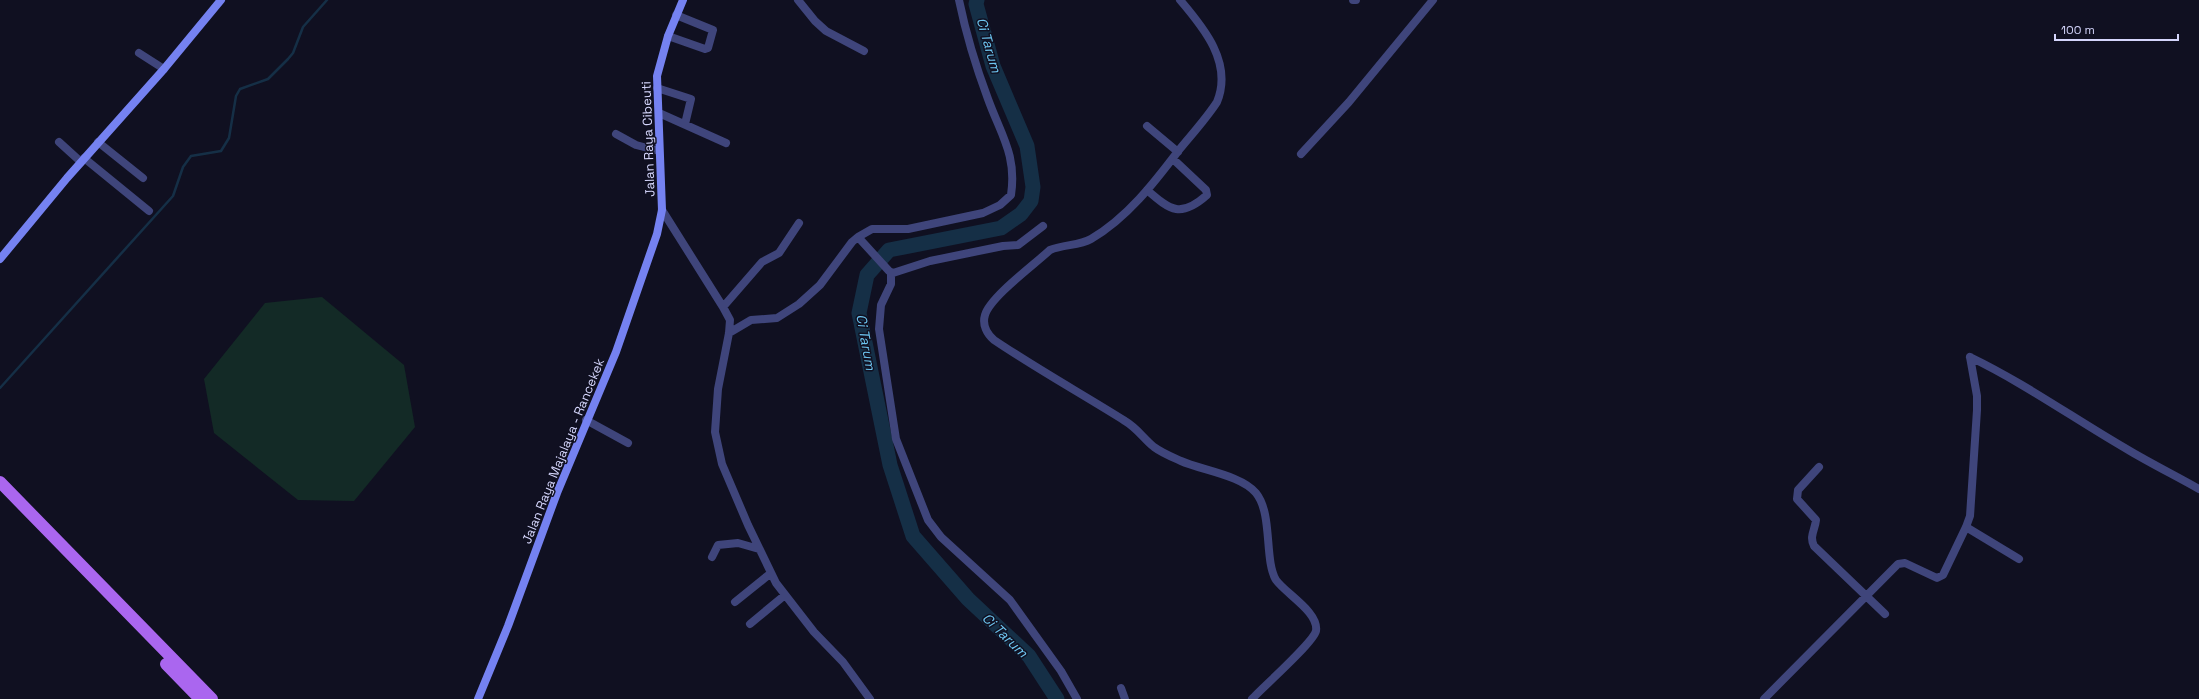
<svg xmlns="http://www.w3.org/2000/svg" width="2199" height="699" font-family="'Space Grotesk',sans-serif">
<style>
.green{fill:#132a26}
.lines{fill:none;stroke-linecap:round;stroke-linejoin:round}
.stream{stroke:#152f46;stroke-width:2.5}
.river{stroke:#152f46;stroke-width:15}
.street{stroke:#3f457b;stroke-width:8}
.secondary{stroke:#7582f1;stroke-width:8}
.primary{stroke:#aa66ef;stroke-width:12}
.labels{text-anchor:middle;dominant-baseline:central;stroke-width:3;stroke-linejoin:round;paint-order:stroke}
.street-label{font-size:13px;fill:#d4d5fb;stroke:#101021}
.water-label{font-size:14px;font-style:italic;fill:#6dc5f0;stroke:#101021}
</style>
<rect width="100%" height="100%" fill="#101021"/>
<!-- green -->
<path class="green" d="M 322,297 L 404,365 L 415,427 L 354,501 L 298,500 L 214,433 L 204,379 L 265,303 Z"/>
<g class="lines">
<!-- stream -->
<path class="stream" d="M 0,388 L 173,196 L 183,167 L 191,156 L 221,151 L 229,138 L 236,96 L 240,89 L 268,79 L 288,59 L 293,53 L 303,27 L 327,0"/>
<!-- river -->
<path class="river" d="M 977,0 L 976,4 L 993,66 L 1027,146 L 1033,187 L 1031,201 L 1021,214 L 1001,228 L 889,250 L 867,275 L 859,313 L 890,465 L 913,536 L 968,599 L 1029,656 L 1057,699"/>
<!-- street -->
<path class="street" d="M 798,0 L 815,21 L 826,31 L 864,51
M 959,0 C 966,34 976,67 988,99 C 1001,135 1017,155 1011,195 L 1000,205 L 983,213 L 908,229 L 872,229 L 858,237 L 889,271 L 893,273 L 930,261 L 1003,246 L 1018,245 L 1043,226
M 1180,0 C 1204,28 1233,63 1217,102 C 1206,119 1192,134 1179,150 C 1154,183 1127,218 1091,239 C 1079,246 1064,244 1050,250 C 1035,264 990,297 985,315 C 982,325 987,334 994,340 C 1037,369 1082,394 1125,421 C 1137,428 1144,439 1154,447 C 1162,453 1172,457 1181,461 C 1201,470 1241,475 1256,493 C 1273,514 1264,560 1276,580 C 1286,594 1319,612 1316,631 C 1313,643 1263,687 1252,699
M 1353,0 L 1356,0
M 668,36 L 705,49 L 708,48 L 713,30 L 676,15
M 139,53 L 164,69
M 657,88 L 691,99 L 685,124
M 659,113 L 726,143
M 1147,126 L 1178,152
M 616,134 L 636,145 L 659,151
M 59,142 L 81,162
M 98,142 L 143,178
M 1301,154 L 1349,102 L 1433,0
M 84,158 L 149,211
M 1147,190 C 1171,211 1181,218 1207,195 L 1206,190 L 1173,159
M 662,210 L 723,307 L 730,320 L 729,333 L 718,389 L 715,432 L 722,464 L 748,525 L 776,583 L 814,632 L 843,662 L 870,699
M 891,273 L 891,284 L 881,305 L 879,329 L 896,439 L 928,520 L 941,537 L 1010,600 L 1061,671 L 1077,699
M 723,307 L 762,262 L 779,253 L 799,223
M 729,333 L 751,320 L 777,318 L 799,304 L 820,285 L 852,242 L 858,237
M 1970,357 C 2026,384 2076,420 2130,451 C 2152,464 2176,476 2199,489
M 586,420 L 628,443
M 1819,467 L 1798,490 L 1797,499 L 1816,520 C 1815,530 1809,536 1814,546 L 1885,614
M 1966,527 L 2019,559
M 712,557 L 718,545 L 738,543 L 759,549
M 735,602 L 771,573
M 750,624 L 785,595
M 1121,688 L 1125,699
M 1764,699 L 1898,564 L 1905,563 L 1937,578 L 1943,575 L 1966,527 L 1970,516 L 1977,410 L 1977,396 L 1970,357"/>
<!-- secondary -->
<path class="secondary" d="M 0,259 L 67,178 L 164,69 L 221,0
M 478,699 L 508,626 L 557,493 L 616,352 L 657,234 L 662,210 L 657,76 L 668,36 L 683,0"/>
<!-- primary -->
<path class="primary" d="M 0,482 L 212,699
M 166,664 L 200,699"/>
</g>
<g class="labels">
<!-- street labels -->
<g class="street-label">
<text transform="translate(648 139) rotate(-92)">Jalan Raya Cibeuti</text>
<text transform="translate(563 451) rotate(-68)">Jalan Raya Majalaya - Rancekek</text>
</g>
<!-- water labels -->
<g class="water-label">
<text transform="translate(989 45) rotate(74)">Ci Tarum</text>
<text transform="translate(866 342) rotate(80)">Ci Tarum</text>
<text transform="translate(1005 635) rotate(44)">Ci Tarum</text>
</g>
</g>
<!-- scale -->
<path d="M2055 34v6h123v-6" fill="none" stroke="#d4d5fb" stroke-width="2"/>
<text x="2061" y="34" font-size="12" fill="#d4d5fb" stroke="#101021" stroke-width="3" paint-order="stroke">100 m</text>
</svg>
